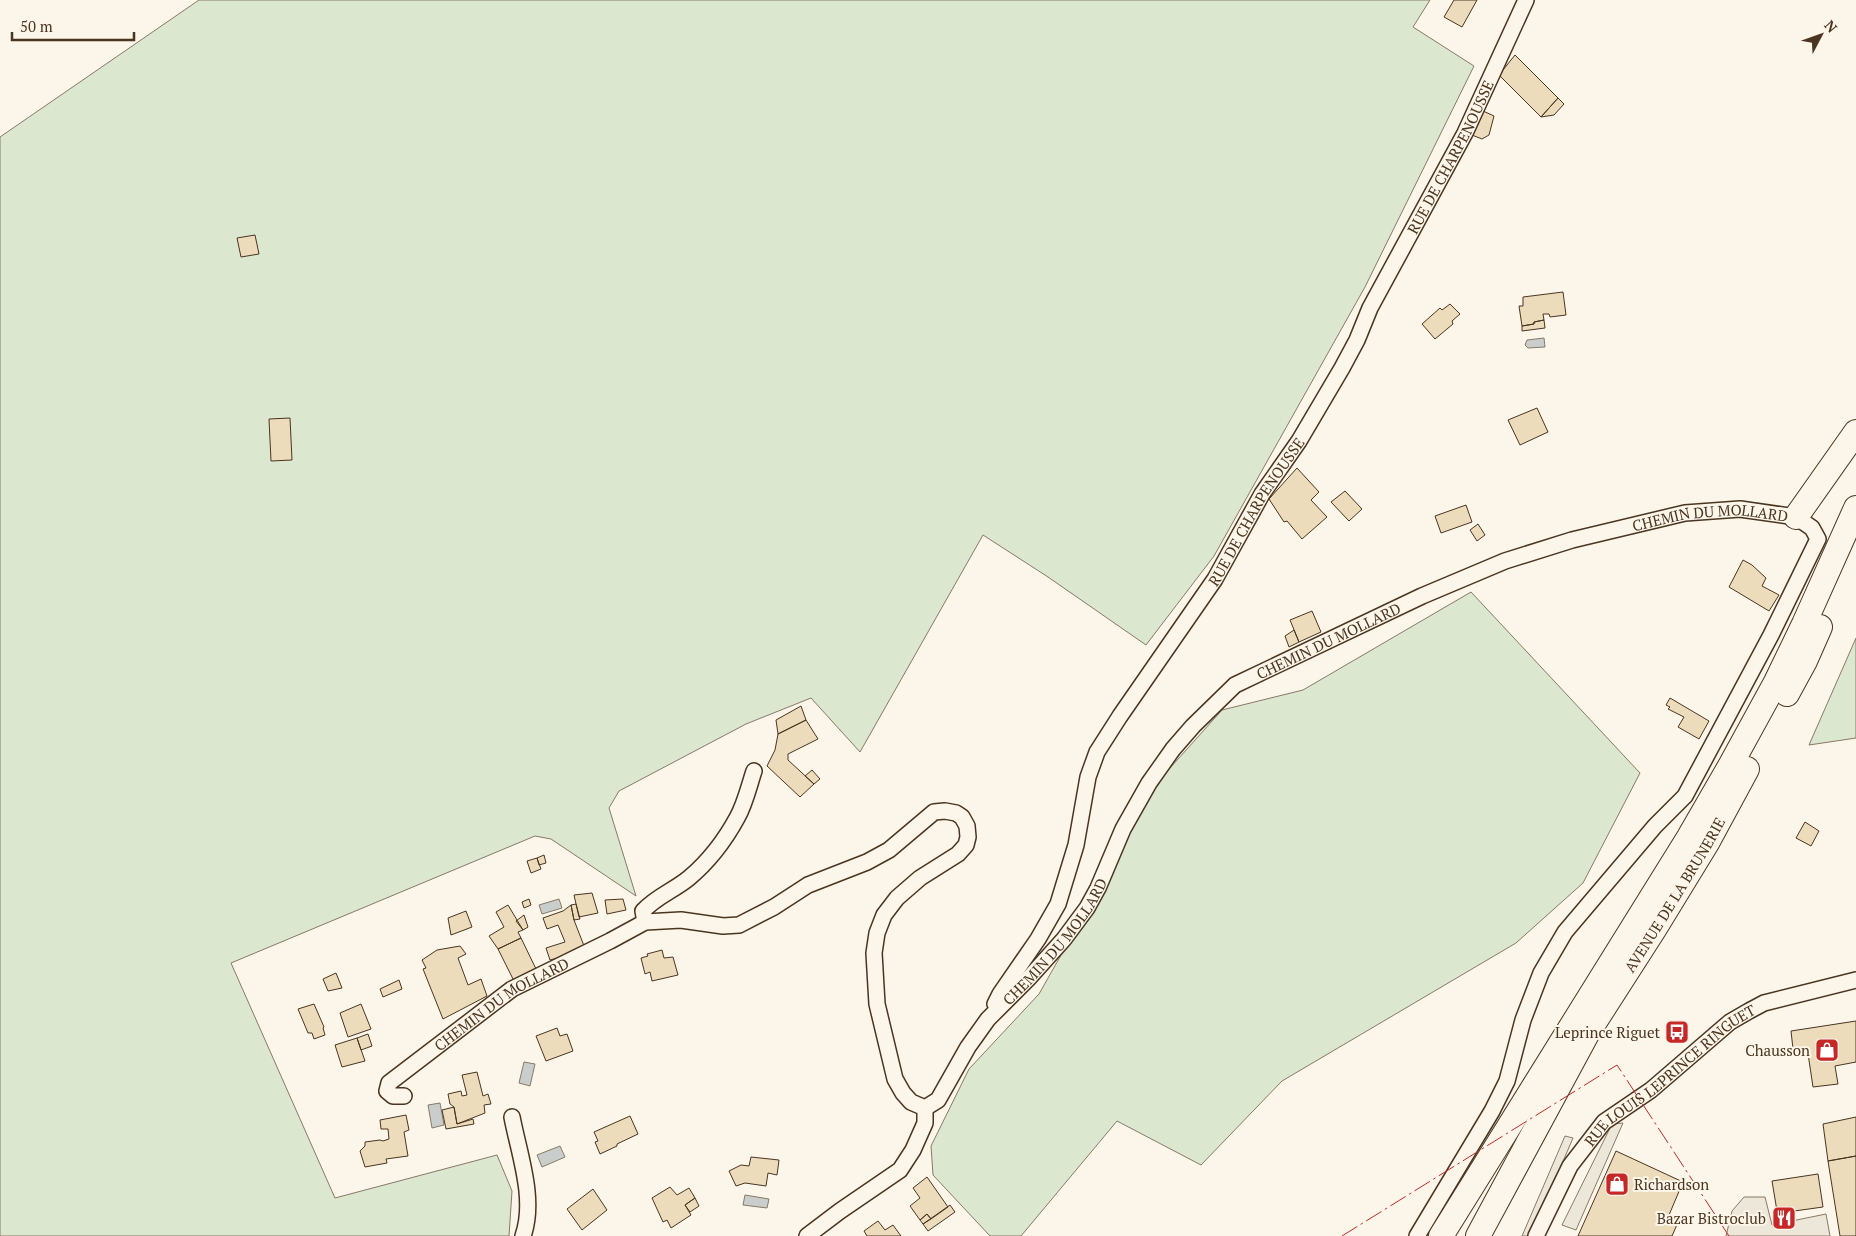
<svg xmlns="http://www.w3.org/2000/svg" width="1856" height="1236" font-family="'PT Serif',serif">
<style>
.green{fill:#dce7d0;stroke:#887966}
.parking{fill:#ede7d9;stroke:#887966}
.water{fill:#c9cecd;stroke:#887966}
.building{fill:#ecdcbc;stroke:#4a3520}
.lines{fill:none;stroke-linecap:round;stroke-linejoin:round}
.street-casing{stroke:#4a3520;stroke-width:18}
.primary-casing{stroke:#4a3520;stroke-width:26}
.street{stroke:#fbf6e9;stroke-width:15}
.primary{stroke:#fbf6e9;stroke-width:24}
.power{stroke:#c62828;stroke-width:1;stroke-dasharray:18 4 2.5 4;stroke-linecap:butt}
.labels{text-anchor:middle;dominant-baseline:central;stroke-width:4;stroke-linejoin:round;paint-order:stroke}
.street-label{font-size:15px;fill:#4a3520;stroke:#fbf6e9}
.poi-label{font-size:15px;fill:#4a3520;stroke:#fbf6e9;text-anchor:end}
</style>
<rect width="100%" height="100%" fill="#fbf6e9"/>
<!-- green -->
<path class="green" d="M 199,0 L 1430,0 L 1413,27 L 1474,66 L 1365,287 L 1214,556 L 1146,645 L 1048,577 L 983,535 L 860,752 L 811,698 L 746,724 L 619,791 L 609,808 L 636,896 L 551,839 L 535,836 L 231,963 L 335,1198 L 497,1155 L 512,1191 L 509,1236 L 0,1236 L 0,137 Z
M 1471,592 L 1640,773 L 1583,883 L 1516,943 L 1282,1081 L 1201,1165 L 1117,1121 L 1021,1236 L 990,1236 L 933,1175 L 931,1146 L 969,1069 L 1039,994 L 1161,778 L 1222,710 L 1303,690 Z
M 1856,638 L 1856,738 L 1809,745 Z"/>
<!-- parking -->
<path class="parking" d="M 1623,1123 L 1576,1230 L 1562,1225 L 1612,1124 Z
M 1565,1136 L 1573,1138 L 1531,1236 L 1522,1236 Z
M 1744,1197 L 1765,1197 L 1772,1225 L 1826,1214 L 1830,1236 L 1726,1236 L 1732,1211 Z"/>
<!-- water -->
<path class="water" d="M 1544,338 L 1545,347 L 1528,348 L 1525,345 L 1527,340 Z
M 559,899 L 562,908 L 542,914 L 539,905 Z
M 524,1062 L 535,1064 L 530,1086 L 519,1083 Z
M 440,1103 L 444,1125 L 432,1128 L 428,1105 Z
M 560,1146 L 565,1157 L 542,1167 L 537,1155 Z
M 745,1195 L 769,1199 L 767,1208 L 743,1205 Z"/>
<!-- building -->
<path class="building" d="M 1454,0 L 1477,0 L 1462,27 L 1444,17 Z
M 1515,55 L 1558,98 L 1541,117 L 1499,75 Z
M 1558,98 L 1564,104 L 1554,115 L 1541,117 Z
M 1483,111 L 1494,116 L 1489,135 L 1482,139 L 1472,135 Z
M 255,235 L 259,254 L 241,257 L 237,238 Z
M 1563,292 L 1566,315 L 1550,317 L 1549,314 L 1543,314 L 1544,320 L 1534,322 L 1534,324 L 1522,326 L 1519,306 L 1523,306 L 1523,297 Z
M 1450,304 L 1460,314 L 1452,321 L 1453,324 L 1435,339 L 1422,324 L 1440,308 L 1442,310 Z
M 1544,320 L 1545,328 L 1522,331 L 1522,326 L 1534,324 L 1534,322 Z
M 1537,408 L 1548,432 L 1520,445 L 1508,420 Z
M 290,418 L 292,460 L 271,461 L 269,419 Z
M 1297,468 L 1319,492 L 1311,500 L 1327,517 L 1302,539 L 1287,521 L 1284,522 L 1269,499 Z
M 1345,491 L 1362,509 L 1349,521 L 1331,502 Z
M 1466,505 L 1472,522 L 1441,533 L 1435,516 Z
M 1478,524 L 1485,535 L 1477,541 L 1470,530 Z
M 1743,560 L 1752,565 L 1766,578 L 1762,586 L 1779,595 L 1769,611 L 1729,587 Z
M 1312,611 L 1321,632 L 1299,642 L 1290,620 Z
M 1294,630 L 1299,642 L 1289,647 L 1285,636 Z
M 1670,698 L 1709,721 L 1699,739 L 1678,727 L 1684,717 L 1668,709 L 1670,707 L 1666,705 Z
M 801,706 L 806,720 L 778,734 L 776,720 Z
M 806,720 L 818,739 L 788,754 L 788,760 L 814,784 L 800,797 L 767,766 L 775,750 L 778,734 Z
M 812,770 L 820,779 L 814,784 L 805,776 Z
M 1805,822 L 1819,831 L 1811,846 L 1796,838 Z
M 544,855 L 546,863 L 539,865 L 537,858 Z
M 537,858 L 541,869 L 531,873 L 527,861 Z
M 592,893 L 598,913 L 579,917 L 574,895 Z
M 529,899 L 531,905 L 524,908 L 522,902 Z
M 623,899 L 626,910 L 607,914 L 605,900 Z
M 576,904 L 580,919 L 574,920 L 571,905 Z
M 508,905 L 523,930 L 518,932 L 521,938 L 498,949 L 489,936 L 504,927 L 496,912 Z
M 571,905 L 574,920 L 586,951 L 550,960 L 546,948 L 565,942 L 558,925 L 547,929 L 543,918 L 563,911 Z
M 466,911 L 472,927 L 451,935 L 448,918 Z
M 524,915 L 528,927 L 523,930 L 516,921 Z
M 521,938 L 537,971 L 514,981 L 498,949 Z
M 460,946 L 466,954 L 458,958 L 468,985 L 481,979 L 487,996 L 443,1019 L 423,969 L 426,968 L 422,960 L 437,950 Z
M 662,950 L 664,958 L 673,957 L 678,975 L 652,981 L 650,972 L 645,974 L 641,958 L 648,956 L 647,954 Z
M 336,973 L 342,988 L 328,991 L 323,979 Z
M 399,980 L 402,989 L 383,997 L 380,989 Z
M 314,1004 L 324,1027 L 323,1028 L 325,1035 L 314,1039 L 312,1033 L 308,1033 L 298,1009 Z
M 361,1004 L 371,1029 L 348,1037 L 340,1013 Z
M 1856,1021 L 1856,1062 L 1835,1066 L 1838,1084 L 1813,1087 L 1807,1047 L 1793,1049 L 1791,1031 Z
M 557,1028 L 560,1036 L 567,1034 L 573,1051 L 546,1061 L 536,1036 Z
M 368,1034 L 372,1046 L 361,1050 L 357,1038 Z
M 357,1038 L 365,1061 L 342,1067 L 335,1045 Z
M 477,1072 L 483,1096 L 488,1094 L 491,1104 L 484,1105 L 485,1113 L 457,1124 L 454,1107 L 450,1104 L 448,1094 L 461,1091 L 462,1096 L 467,1095 L 462,1075 Z
M 454,1107 L 457,1124 L 473,1119 L 474,1124 L 446,1129 L 442,1110 Z
M 406,1115 L 409,1130 L 404,1132 L 408,1156 L 386,1159 L 387,1163 L 365,1167 L 360,1151 L 365,1146 L 365,1142 L 380,1140 L 383,1141 L 389,1139 L 388,1129 L 381,1129 L 380,1120 Z
M 630,1116 L 638,1134 L 617,1144 L 617,1146 L 600,1154 L 595,1142 L 598,1141 L 594,1132 Z
M 1856,1117 L 1856,1156 L 1828,1161 L 1823,1124 Z
M 1616,1151 L 1683,1182 L 1669,1215 L 1679,1220 L 1672,1236 L 1578,1236 Z
M 1856,1156 L 1856,1236 L 1840,1236 L 1828,1161 Z
M 751,1157 L 779,1160 L 777,1175 L 768,1173 L 766,1186 L 745,1183 L 736,1186 L 729,1171 L 741,1165 L 749,1166 Z
M 1818,1174 L 1823,1207 L 1787,1212 L 1788,1221 L 1779,1223 L 1772,1181 Z
M 927,1177 L 948,1207 L 931,1219 L 927,1214 L 920,1220 L 910,1206 L 920,1198 L 913,1188 Z
M 670,1187 L 677,1195 L 689,1188 L 695,1198 L 685,1205 L 691,1215 L 671,1228 L 667,1220 L 663,1222 L 652,1198 Z
M 593,1189 L 607,1210 L 582,1230 L 567,1209 Z
M 695,1198 L 699,1206 L 690,1212 L 685,1205 Z
M 950,1205 L 955,1212 L 928,1231 L 923,1224 Z
M 927,1214 L 931,1219 L 923,1224 L 920,1220 Z
M 878,1221 L 885,1230 L 893,1225 L 901,1236 L 867,1236 L 864,1231 Z"/>
<g class="lines">
<!-- street casing -->
<g class="street-casing">
<g id="street">
<path d="M 645,922 L 643,911 C 657,896 673,891 689,878 C 708,862 725,840 737,818 C 745,804 749,786 754,771"/>
<path id="s1" d="M 995,1004 L 1000,994 L 1038,939 L 1058,904 L 1076,845 L 1088,777 L 1097,752 L 1120,716 L 1215,579 L 1262,494 L 1299,441 L 1342,368 L 1357,340 L 1370,308 L 1465,133 L 1526,0"/>
<path id="s2" d="M 404,1096 L 393,1096 L 387,1091 L 389,1083 L 512,989 L 610,941 L 645,922 L 681,920 L 723,926 L 739,925 L 774,907 L 808,885 L 867,862 L 889,850 L 934,812 L 945,811 L 956,813 L 962,817 L 967,826 L 968,837 L 966,845 L 958,854 L 920,878 L 897,898 L 884,915 L 877,933 L 874,953 L 877,1004 L 895,1079 L 903,1093 L 911,1102 L 925,1108 L 938,1100 L 968,1047 L 988,1019 L 1028,979 L 1064,939 L 1087,908 L 1098,888 L 1123,829 L 1149,783 L 1173,749 L 1193,726 L 1235,685 L 1422,596 L 1505,561 L 1572,540 L 1685,513 L 1740,509 L 1796,517 L 1812,528 L 1818,539 L 1771,635 L 1685,796 L 1655,826 L 1565,932 L 1541,973 L 1523,1020 L 1507,1081 L 1492,1111 L 1417,1236"/>
<path d="M 512,1117 C 519,1154 536,1199 523,1236"/>
<path d="M 807,1236 L 840,1211 L 900,1170 L 913,1150 L 925,1123 L 925,1108"/>
<path id="s3" d="M 1536,1236 L 1570,1166 L 1604,1122 L 1651,1090 L 1730,1022 L 1749,1011 L 1764,1003 L 1856,980"/>
</g>
</g>
<!-- primary casing -->
<g class="primary-casing">
<g id="primary">
<path d="M 1796,517 L 1856,432"/>
<path d="M 1787,694 L 1805,661 L 1820,627"/>
<path d="M 1441,1236 L 1689,837 L 1730,766 L 1776,682 L 1804,624 L 1856,508"/>
<path id="s4" d="M 1478,1236 L 1587,1034 L 1655,928 L 1707,843 L 1747,769"/>
</g>
</g>
<!-- street -->
<use href="#street" class="street"/>
<!-- primary -->
<use href="#primary" class="primary"/>
<!-- power -->
<path class="power" d="M 1342,1236 L 1617,1065 L 1729,1236"/>
</g>
<!-- icons -->
<defs>
<g id="bus-square" transform="scale(1.25)"><rect x="-9" y="-9" width="18" height="18" rx="4" fill="#c62828" stroke="#fbf6e9"/><path d="M-5-6H5V4H4V6H2V4H-2V6H-4V4H-5ZM-3.5-4V0h7V-4ZM-3.5 1.2v1.5H-2V1.2ZM2 1.2v1.5H3.5V1.2Z" fill="#fff"/></g>
<g id="shop-square" transform="scale(1.25)"><rect x="-9" y="-9" width="18" height="18" rx="4" fill="#c62828" stroke="#fbf6e9"/><path d="M-5-2.5h2.3a2.7 3.5 0 0 1 5.4 0H5L5.5 6h-11ZM-1.5-2.5h3a1.5 2.3 0 0 0-3 0Z" fill="#fff"/></g>
<g id="restaurant-square" transform="scale(1.25)"><rect x="-9" y="-9" width="18" height="18" rx="4" fill="#c62828" stroke="#fbf6e9"/><path d="M-5-6h1v4h1v-4h1v4h1v-4h1v5L-1.5 .5V6h-2V.5L-5-1ZM5-6V6H3V1.5H1.5Q1.5-4 5-6Z" fill="#fff"/></g>
</defs>
<g fill-rule="evenodd">
<use href="#bus-square" x="1677" y="1032"/>
<use href="#shop-square" x="1827" y="1050"/>
<use href="#shop-square" x="1617" y="1184"/>
<use href="#restaurant-square" x="1784" y="1218"/>
</g>
<g class="labels">
<!-- street labels -->
<g class="street-label">
<text stroke="none"><textPath href="#s1" startOffset="969">RUE DE CHARPENOUSSE</textPath></text>
<text stroke="none"><textPath href="#s1" startOffset="564">RUE DE CHARPENOUSSE</textPath></text>
<text stroke="none"><textPath href="#s2" startOffset="2070">CHEMIN DU MOLLARD</textPath></text>
<text stroke="none"><textPath href="#s2" startOffset="1665">CHEMIN DU MOLLARD</textPath></text>
<text stroke="none"><textPath href="#s4" startOffset="394">AVENUE DE LA BRUNERIE</textPath></text>
<text stroke="none"><textPath href="#s2" startOffset="1245">CHEMIN DU MOLLARD</textPath></text>
<text stroke="none"><textPath href="#s2" startOffset="165">CHEMIN DU MOLLARD</textPath></text>
<text stroke="none"><textPath href="#s3" startOffset="214">RUE LOUIS LEPRINCE RINGUET</textPath></text>
</g>
<!-- poi labels -->
<g class="poi-label">
<text x="1660" y="1032">Leprince Riguet</text>
<text x="1810" y="1050">Chausson</text>
<text x="1634" y="1184" text-anchor="start">Richardson</text>
<text x="1766" y="1218">Bazar Bistroclub</text>
</g>
</g>
<!-- north arrow -->
<g transform="translate(1821 35) rotate(49)" stroke="#fbf6e9" stroke-width="4" paint-order="stroke">
<path d="M0-4L9 19L0 12L-9 19Z" fill="#4a3520"/>
<text y="-8" font-size="14" font-weight="bold" text-anchor="middle" fill="#4a3520">N</text>
</g>
<!-- scale -->
<path d="M12 32v8h122v-8" fill="none" stroke="#4a3520" stroke-width="2.5"/>
<text x="20" y="32" font-size="15" fill="#4a3520" stroke="#fbf6e9" stroke-width="4" paint-order="stroke">50 m</text>
</svg>
